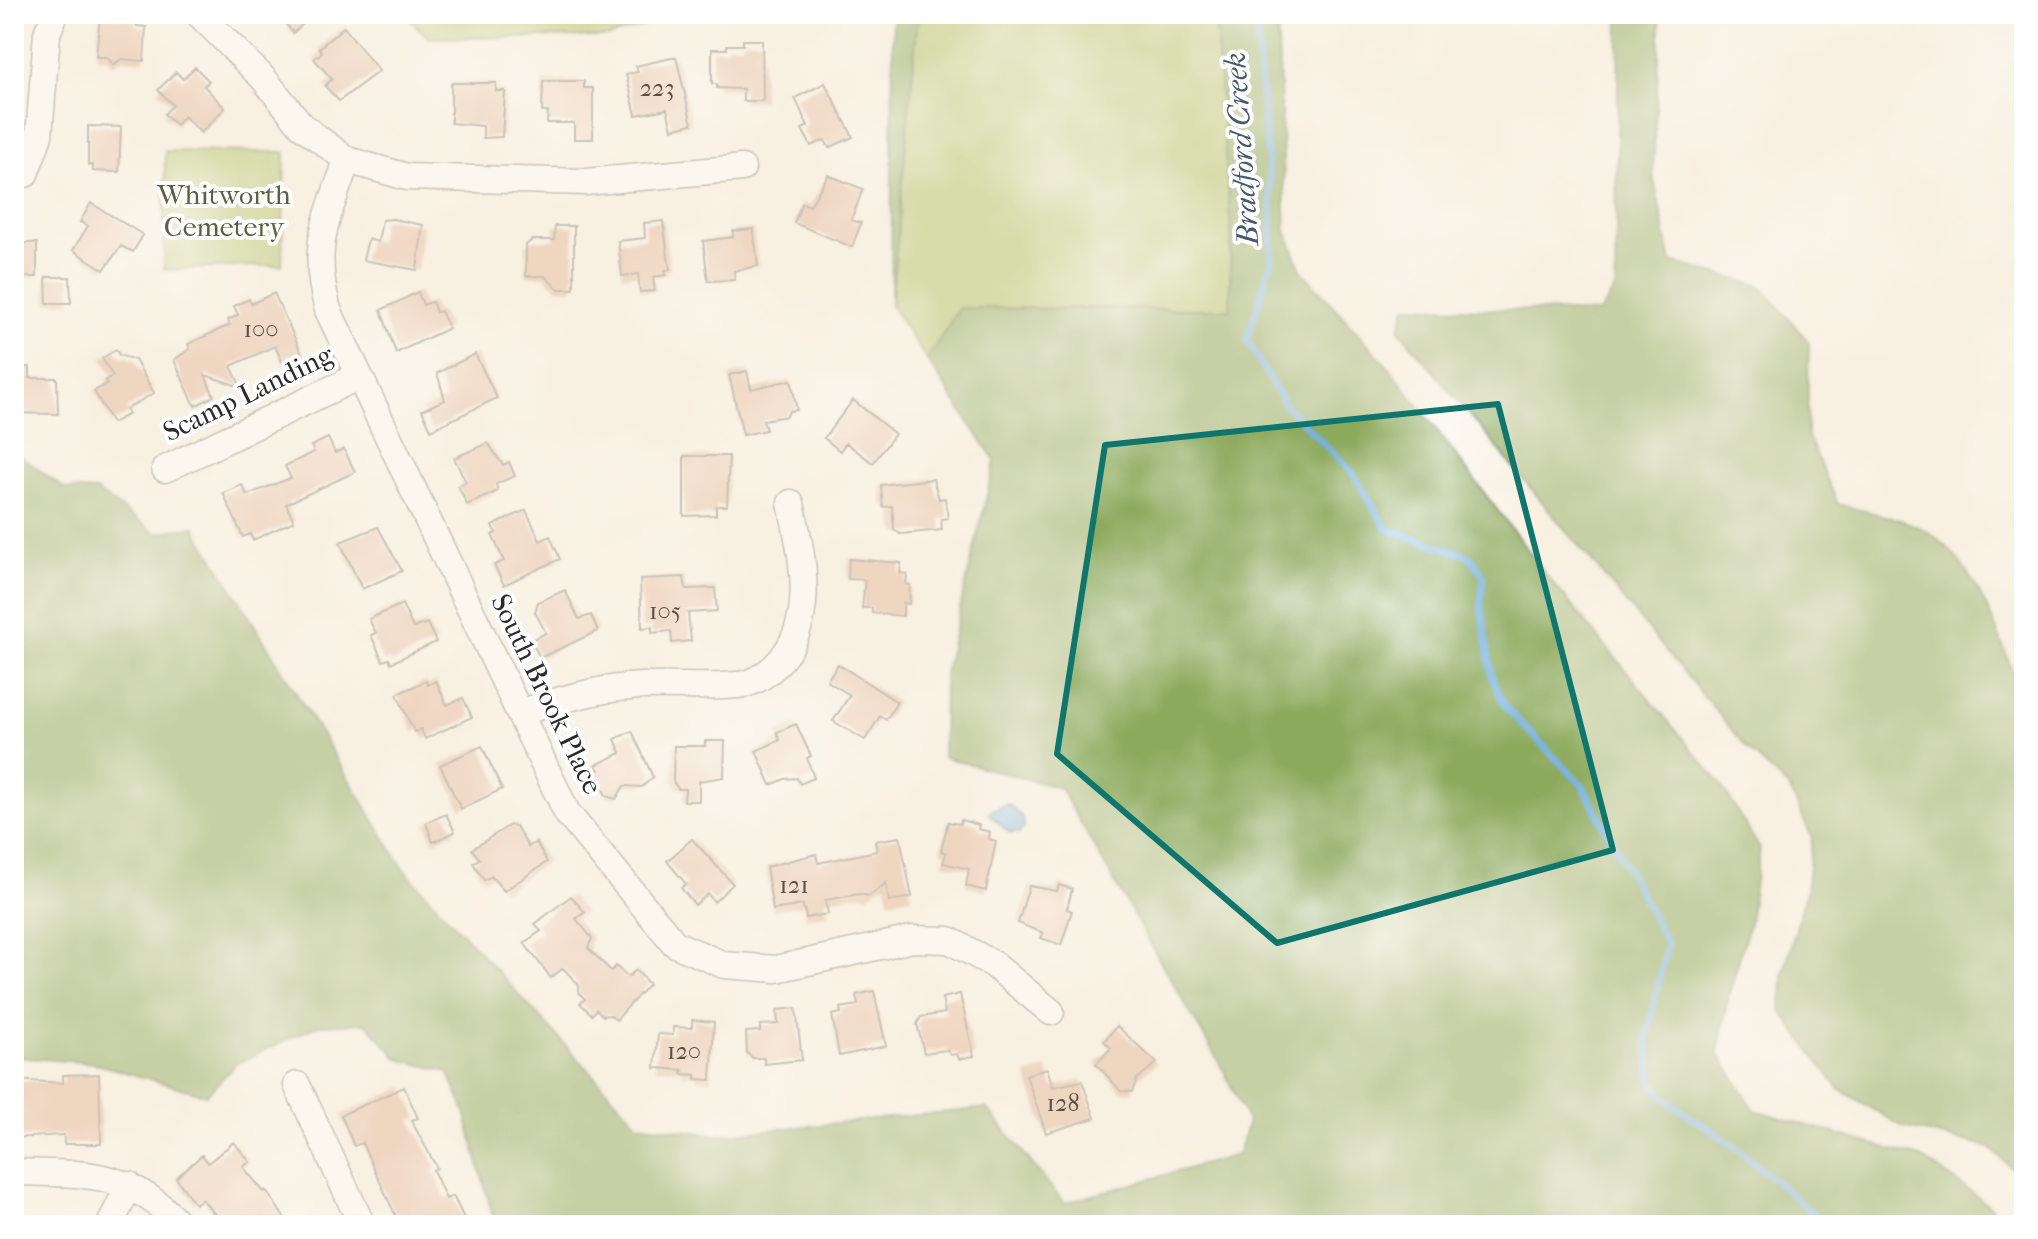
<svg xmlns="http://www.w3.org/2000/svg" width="2038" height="1239" font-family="'IM FELL French Canon',serif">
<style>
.green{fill:#b1c366;stroke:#6e7748;stroke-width:2}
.forest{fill:#8ca95b;stroke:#5c6a43;stroke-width:2}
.water{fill:#75b3e8;stroke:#506f8a;stroke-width:2}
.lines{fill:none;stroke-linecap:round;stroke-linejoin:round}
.stream{stroke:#75b3e8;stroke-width:6}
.building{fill:#e5b599}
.minor-casing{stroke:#928e86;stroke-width:29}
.minor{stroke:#fff;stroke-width:26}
.marked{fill:none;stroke:#0f766e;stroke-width:6;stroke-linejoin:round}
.labels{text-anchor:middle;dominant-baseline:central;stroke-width:8;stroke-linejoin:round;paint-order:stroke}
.number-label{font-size:24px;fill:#5a4e46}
.park-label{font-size:28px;fill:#5a6040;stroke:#fff}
.street-label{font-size:28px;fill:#2b2b2b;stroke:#fff}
.water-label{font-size:30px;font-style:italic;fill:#455b6d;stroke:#fff}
</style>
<rect width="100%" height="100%" fill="#fff"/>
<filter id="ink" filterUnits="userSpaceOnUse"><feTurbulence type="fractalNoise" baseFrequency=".0125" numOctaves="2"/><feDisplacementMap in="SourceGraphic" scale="16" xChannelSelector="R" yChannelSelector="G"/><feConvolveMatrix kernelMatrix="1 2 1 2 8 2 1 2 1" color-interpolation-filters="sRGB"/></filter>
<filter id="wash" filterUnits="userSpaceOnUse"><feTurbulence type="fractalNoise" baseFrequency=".006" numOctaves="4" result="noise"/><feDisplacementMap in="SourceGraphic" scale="32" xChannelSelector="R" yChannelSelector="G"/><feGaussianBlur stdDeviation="1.8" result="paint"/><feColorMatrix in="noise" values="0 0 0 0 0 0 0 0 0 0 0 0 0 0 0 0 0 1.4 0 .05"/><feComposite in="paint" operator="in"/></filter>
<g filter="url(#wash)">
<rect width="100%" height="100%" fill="#f8f0e1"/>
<!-- green -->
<path class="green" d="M 404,14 L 694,14 L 681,14 L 609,37 L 429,38 Z
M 918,14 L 1215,14 L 1231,233 L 1230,309 L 959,308 L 927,360 L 891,306 Z
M 165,151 L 285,152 L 282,265 L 164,270 Z"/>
<!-- forest -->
<path class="forest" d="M 893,14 L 918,14 L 891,306 Z
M 1215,14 L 1277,14 L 1286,230 L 1301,270 L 1392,371 L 1548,577 L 1720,783 L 1760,849 L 1748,928 L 1728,998 L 1718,1053 L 1755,1110 L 1924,1159 L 1988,1204 L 2007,1225 L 495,1225 L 465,1112 L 448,1072 L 399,1059 L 366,1023 L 319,1025 L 237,1063 L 206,1095 L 93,1063 L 14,1057 L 14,451 L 65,489 L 96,491 L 156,533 L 194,526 L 405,871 L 638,1124 L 717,1135 L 987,1108 L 1064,1203 L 1237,1155 L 1248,1122 L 1225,1073 L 1060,788 L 943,757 L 944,675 L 995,461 L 927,360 L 959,308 L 1230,309 L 1231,233 Z
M 1619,14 L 1661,14 L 1653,174 L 1671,262 L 1761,286 L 1809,342 L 1807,434 L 1838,504 C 1865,512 1896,516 1921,528 C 1976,555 2005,650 2024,704 L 2024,1180 L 1990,1148 L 1903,1127 L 1839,1089 L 1781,1011 L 1783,975 L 1806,892 L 1812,838 L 1790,790 L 1745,746 L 1399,330 L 1406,306 L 1599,313 L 1615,289 Z"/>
<!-- water -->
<path class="water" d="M 1008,804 L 1023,818 L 1024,828 L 1019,833 L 1010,833 L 989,814 L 991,810 Z"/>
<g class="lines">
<!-- stream -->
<path class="stream" d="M 1255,14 L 1271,198 L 1272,258 L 1247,341 L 1284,404 L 1352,472 L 1387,529 L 1471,557 L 1484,577 L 1481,603 L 1492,677 L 1505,707 L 1583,786 L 1667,944 L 1647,1037 L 1652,1083 L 1671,1104 L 1732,1144 L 1814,1214 L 1820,1225"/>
</g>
<g id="blocks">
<!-- building -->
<path class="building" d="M 278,14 L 314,14 L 293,33 Z
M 100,15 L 137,20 L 137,26 L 146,27 L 144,61 L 121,59 L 113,65 L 107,57 L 96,57 Z
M 344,27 L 379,71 L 339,101 L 325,86 L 332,79 L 314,59 L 322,52 L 319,48 Z
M 743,40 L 762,40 L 763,101 L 743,101 L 743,89 L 717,88 L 717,84 L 712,84 L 712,49 L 727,49 L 727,45 L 743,45 Z
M 676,57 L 692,124 L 672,129 L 667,109 L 636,115 L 626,74 L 638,72 L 636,66 Z
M 195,67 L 209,81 L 204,86 L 225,108 L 201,133 L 184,116 L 176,125 L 164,114 L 173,105 L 158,90 L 176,72 L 183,79 Z
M 543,81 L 584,81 L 584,88 L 593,88 L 593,139 L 574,139 L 574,123 L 547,123 L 548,112 L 542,112 Z
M 451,83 L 496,83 L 496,91 L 505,91 L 502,137 L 483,138 L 483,126 L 451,123 Z
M 825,83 L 853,137 L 829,148 L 825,140 L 811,146 L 802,129 L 808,126 L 795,98 Z
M 88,126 L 121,127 L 119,172 L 93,171 L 93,165 L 88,165 Z
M 828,175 L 863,189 L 851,220 L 861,223 L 852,247 L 794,223 L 802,203 L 810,206 Z
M 91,203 L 143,235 L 133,252 L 121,246 L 104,270 L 73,250 L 88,226 L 80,222 Z
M 393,219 L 423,225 L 417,270 L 363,260 L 368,239 L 378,242 L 382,220 Z
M 663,221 L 670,270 L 665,270 L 666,275 L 653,277 L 655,291 L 640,292 L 638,274 L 622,276 L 618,241 L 645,238 L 644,223 Z
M 555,226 L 574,226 L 574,289 L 558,289 L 545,276 L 526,276 L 526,245 L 532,240 L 554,240 Z
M 753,229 L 758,266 L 734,271 L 735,280 L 708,281 L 703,241 L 733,237 L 733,231 Z
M 19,243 L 37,243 L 37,277 L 14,277 L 14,245 Z
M 46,277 L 70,277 L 71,303 L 47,303 Z
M 418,292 L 423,305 L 432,302 L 436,312 L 441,311 L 449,328 L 396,353 L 381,310 Z
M 274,293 L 303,356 L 284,366 L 275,346 L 231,366 L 241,387 L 205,375 L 214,396 L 195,406 L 174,360 L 190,349 L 188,344 L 230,325 L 228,320 L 238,315 L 234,306 L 249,299 L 251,304 Z
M 116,350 L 119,355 L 135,360 L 154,393 L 126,409 L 129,414 L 112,423 L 94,391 L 107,384 L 105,380 L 113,376 L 102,358 Z
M 475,354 L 497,398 L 431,430 L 422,410 L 445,400 L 437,373 Z
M 14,367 L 30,367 L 30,378 L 57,378 L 58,414 L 14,413 Z
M 747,371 L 751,389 L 791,380 L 797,410 L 789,411 L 787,416 L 763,420 L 766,430 L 743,435 L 729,375 Z
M 853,400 L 895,434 L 873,463 L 846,443 L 840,451 L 824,438 Z
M 328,438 L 335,453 L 344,449 L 355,472 L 286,504 L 294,521 L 253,540 L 250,534 L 243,537 L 223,493 L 242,485 L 247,495 L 291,478 L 285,466 L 314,452 L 311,446 Z
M 488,443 L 503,465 L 509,462 L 515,476 L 496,484 L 498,491 L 467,505 L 458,486 L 466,482 L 454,458 Z
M 684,456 L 729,456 L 727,506 L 716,506 L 716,515 L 684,516 Z
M 933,479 L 939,499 L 945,498 L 948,518 L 941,519 L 942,530 L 900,534 L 894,529 L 892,506 L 883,507 L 881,485 Z
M 526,510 L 540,541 L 550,536 L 560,559 L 504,585 L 494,565 L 504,561 L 492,535 L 496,533 L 492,526 Z
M 378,527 L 402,571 L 362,589 L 340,542 Z
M 849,559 L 901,563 L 900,573 L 907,574 L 906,584 L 910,585 L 909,604 L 903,603 L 903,616 L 872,613 L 872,608 L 862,608 L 865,580 L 848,579 Z
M 684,577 L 686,589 L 715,588 L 717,611 L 688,613 L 691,641 L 672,643 L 671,631 L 652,633 L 652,627 L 642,628 L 640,579 Z
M 565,590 L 579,619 L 591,615 L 598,631 L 540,658 L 531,640 L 546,633 L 535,612 L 538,602 Z
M 402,604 L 413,628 L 427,623 L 436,642 L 391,663 L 389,659 L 383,661 L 371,635 L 376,633 L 369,619 Z
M 838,664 L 897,702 L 886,720 L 880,716 L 865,740 L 833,721 L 850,695 L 827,681 Z
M 426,681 L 428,685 L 436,681 L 447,705 L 463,698 L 472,717 L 425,739 L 421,729 L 414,732 L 397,694 Z
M 796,724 L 811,756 L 807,758 L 814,778 L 800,784 L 797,778 L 785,779 L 771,785 L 756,751 L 780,740 L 777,732 Z
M 632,731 L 653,777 L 642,787 L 624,786 L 616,799 L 606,796 L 595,772 L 599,770 L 596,765 L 621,753 L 615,739 Z
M 705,741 L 725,741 L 724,777 L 699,781 L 699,801 L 684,801 L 685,789 L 678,789 L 673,781 L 674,746 L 705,746 Z
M 482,746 L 502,789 L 461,809 L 440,765 Z
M 446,814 L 455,832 L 433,842 L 426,823 Z
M 961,820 L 979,825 L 978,829 L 990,832 L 989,839 L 996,841 L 986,891 L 966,886 L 969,869 L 943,863 L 946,853 L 941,851 L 948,822 L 960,824 Z
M 510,825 L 516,826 L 528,847 L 536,842 L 547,862 L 504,891 L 491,876 L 484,880 L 473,863 L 479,859 L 472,849 Z
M 900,837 L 912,897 L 889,901 L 886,883 L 869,896 L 859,894 L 825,900 L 828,914 L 806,918 L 803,905 L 773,910 L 766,867 L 816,854 L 818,863 L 877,851 L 875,841 Z
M 692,839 L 733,884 L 714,902 L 708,894 L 695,905 L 681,888 L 686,884 L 667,861 Z
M 1059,885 L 1072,889 L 1067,909 L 1072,911 L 1061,945 L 1041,938 L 1043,933 L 1018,923 L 1029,886 L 1057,891 Z
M 571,896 L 585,912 L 576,919 L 592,938 L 588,948 L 611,971 L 616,966 L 628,977 L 636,970 L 649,984 L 616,1020 L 610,1015 L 603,1016 L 596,1009 L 592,1015 L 580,1003 L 585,999 L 579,993 L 579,985 L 563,968 L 551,978 L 524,943 L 541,931 L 535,924 Z
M 874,991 L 886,1046 L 839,1056 L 832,1015 L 841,1013 L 840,1008 L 858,1005 L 856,995 Z
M 960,994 L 974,1056 L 959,1059 L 957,1054 L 951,1055 L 947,1050 L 924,1053 L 917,1024 L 921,1017 L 945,1013 L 942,998 Z
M 796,1008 L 802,1060 L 764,1064 L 764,1058 L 753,1058 L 747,1053 L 746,1032 L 760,1031 L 760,1025 L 778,1024 L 777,1010 Z
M 692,1020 L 714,1022 L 711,1080 L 696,1079 L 696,1075 L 682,1074 L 683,1070 L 655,1068 L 658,1034 L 673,1035 L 673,1027 L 692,1028 Z
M 1117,1026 L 1157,1063 L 1137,1079 L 1132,1092 L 1121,1091 L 1096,1064 L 1111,1048 L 1104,1041 Z
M 1047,1068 L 1053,1087 L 1082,1081 L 1095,1118 L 1046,1133 L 1026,1075 Z
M 99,1074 L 101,1144 L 64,1144 L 64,1135 L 14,1138 L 14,1080 L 63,1083 L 63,1075 Z
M 404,1087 L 418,1118 L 411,1120 L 437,1168 L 433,1170 L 446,1199 L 453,1196 L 464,1218 L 449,1225 L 400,1225 L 362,1143 L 354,1146 L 341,1115 Z
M 234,1142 L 250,1162 L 243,1167 L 264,1192 L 266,1190 L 289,1225 L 224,1225 L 202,1199 L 195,1204 L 176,1178 L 202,1155 L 208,1163 Z"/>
</g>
</g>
<g filter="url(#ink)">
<use href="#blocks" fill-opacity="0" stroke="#928e86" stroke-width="2"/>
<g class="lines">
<!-- minor casing -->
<g class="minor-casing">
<path id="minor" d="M 199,14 L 263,78 L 302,126 L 347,160 L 407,177 L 585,182 L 742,168
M 347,160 C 327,220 310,246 328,310 L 567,813 L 675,944 L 724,965 L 776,969 L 912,939 L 949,940 L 993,964 L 1051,1012
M 25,174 L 39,136 L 47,33 L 55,14
M 165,469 L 359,376
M 522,712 C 556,701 592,690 628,687 C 665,683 702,689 738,685 C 752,684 766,675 775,666 C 819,623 802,556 791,503
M 297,1085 L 362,1225
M 14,1172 C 84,1174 129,1169 180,1225
M 110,1225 L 129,1185"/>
</g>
<!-- minor -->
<use href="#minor" class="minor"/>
</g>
</g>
<!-- marked area -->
<path d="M0 0H2038V1239H0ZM 1498,404 L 1613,850 L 1277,943 L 1057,754 L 1105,445 Z" fill="#f8f0e1" fill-opacity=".55" fill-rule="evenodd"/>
<path class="marked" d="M 1498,404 L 1613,850 L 1277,943 L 1057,754 L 1105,445 Z"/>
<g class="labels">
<!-- number labels -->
<g class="number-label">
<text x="657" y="88">223</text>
<text x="261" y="329">100</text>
<text x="665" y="611">105</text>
<text x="794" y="885">121</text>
<text x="684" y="1051">120</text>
<text x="1063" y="1103">128</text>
</g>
<!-- park labels -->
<g class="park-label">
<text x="224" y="194">Whitworth<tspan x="224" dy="32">Cemetery</tspan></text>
</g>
<!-- street labels -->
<g class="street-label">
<text transform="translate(248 393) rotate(-26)">Scamp Landing</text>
<text transform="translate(547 694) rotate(64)">South Brook Place</text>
</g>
<!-- water labels -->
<g class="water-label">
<text transform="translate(1242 149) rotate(-94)">Bradford Creek</text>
</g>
</g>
<!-- margin -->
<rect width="2038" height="1239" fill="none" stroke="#fff" stroke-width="48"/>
</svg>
